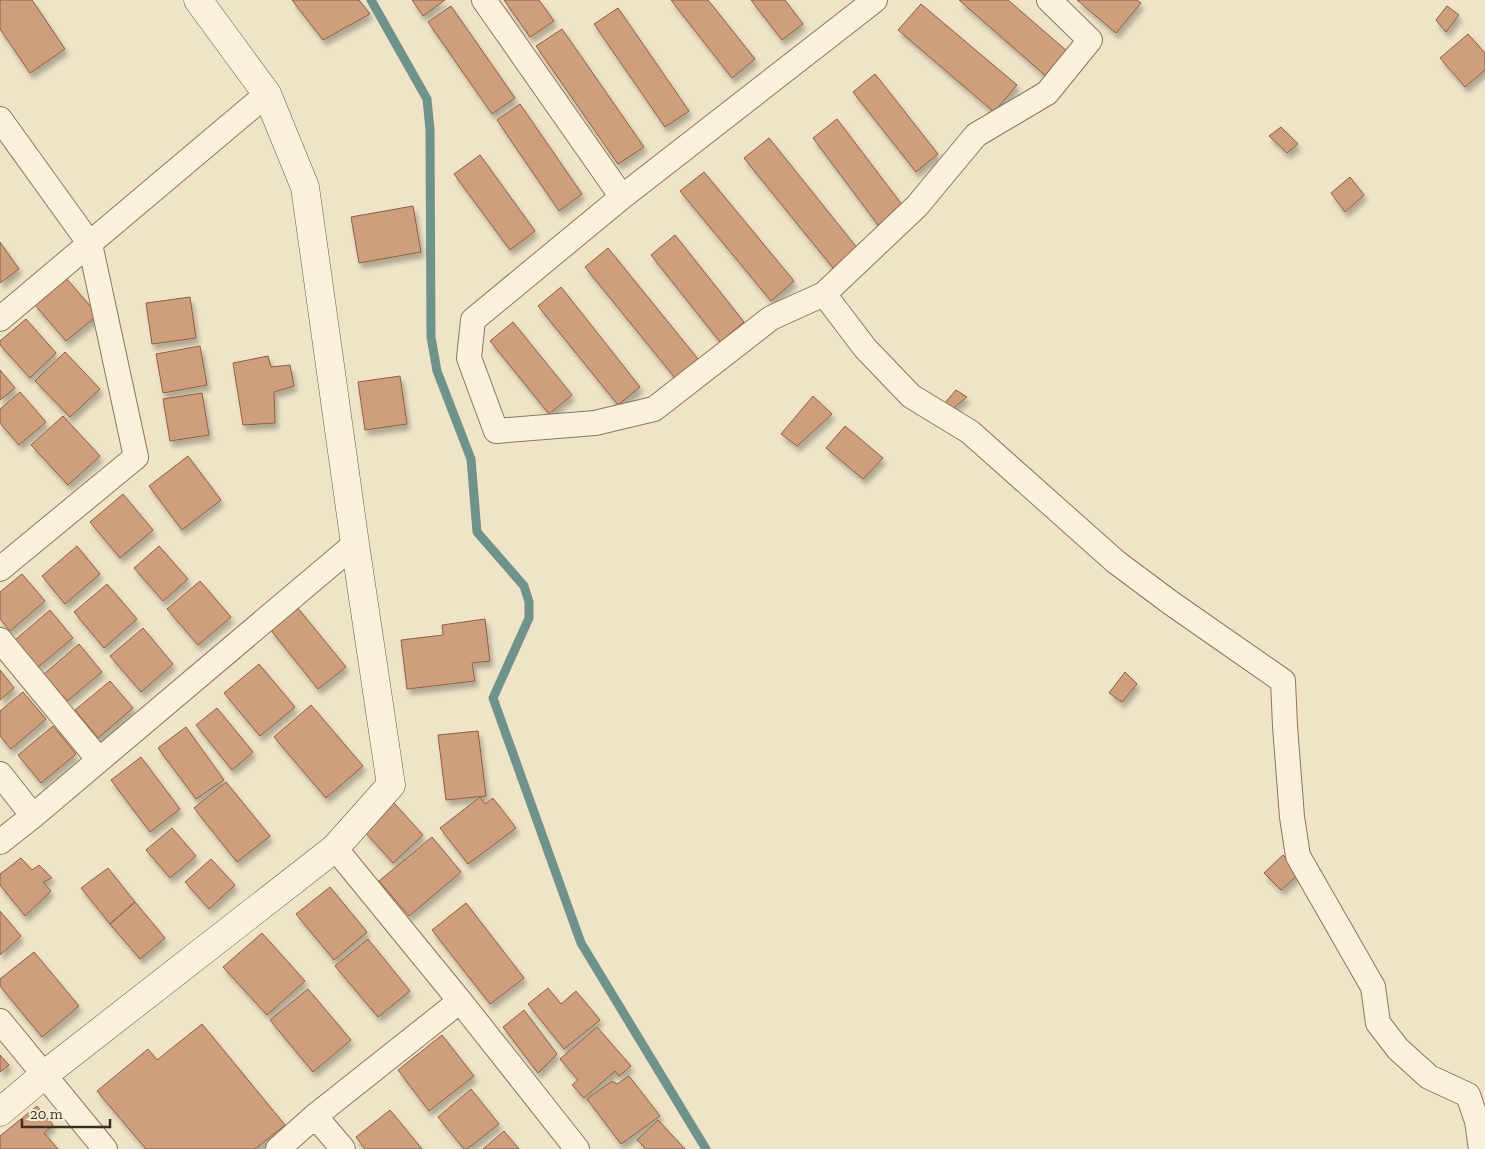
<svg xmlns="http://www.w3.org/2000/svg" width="1485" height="1149" font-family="'Zilla Slab',serif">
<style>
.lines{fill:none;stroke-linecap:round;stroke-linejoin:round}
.stream{stroke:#6f938a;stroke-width:9}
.building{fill:#cf9f7d;stroke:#8d5f41;filter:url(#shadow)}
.street-casing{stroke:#8d765c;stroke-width:26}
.secondary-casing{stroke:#6f573f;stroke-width:29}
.street{stroke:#faf1dc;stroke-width:24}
.secondary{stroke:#faf1dc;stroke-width:28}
</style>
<defs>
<filter id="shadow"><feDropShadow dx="3" dy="5.5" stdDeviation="2.5" flood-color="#0004"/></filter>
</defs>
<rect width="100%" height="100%" fill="#f0e4c8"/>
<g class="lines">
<!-- stream -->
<path class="stream" d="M 371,0 L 427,99 L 430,130 L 431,337 L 437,371 L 471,459 L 477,532 L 524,586 L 529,602 L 529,618 L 493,698 L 581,943 L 706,1149"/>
</g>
<!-- building -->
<path class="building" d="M 0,0 L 32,0 L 65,49 L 30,73 L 0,29 Z
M 292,0 L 359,0 L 370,14 L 323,40 Z
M 412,0 L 445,0 L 423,16 Z
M 504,0 L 539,0 L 554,21 L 530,37 Z
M 671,0 L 708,0 L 755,59 L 732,78 Z
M 751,0 L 785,0 L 803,24 L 782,40 Z
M 959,0 L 1008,0 L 1068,52 L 1047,77 Z
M 1077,0 L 1137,0 L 1141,3 L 1116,33 Z
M 921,4 L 1017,85 L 994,112 L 898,30 Z
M 451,6 L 515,98 L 492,114 L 428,22 Z
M 1447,6 L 1459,15 L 1446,32 L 1436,20 Z
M 618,8 L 689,111 L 665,127 L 594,24 Z
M 562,29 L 644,147 L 618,164 L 536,46 Z
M 1468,34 L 1485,53 L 1485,70 L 1465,87 L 1440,58 Z
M 875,74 L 938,154 L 916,172 L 853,92 Z
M 520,104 L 582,194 L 559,211 L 497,120 Z
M 837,119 L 903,206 L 878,225 L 813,138 Z
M 1281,127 L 1298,144 L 1287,153 L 1269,136 Z
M 769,138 L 858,249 L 833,268 L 744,158 Z
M 480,155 L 535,231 L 510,250 L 454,174 Z
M 704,172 L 794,281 L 771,301 L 680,191 Z
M 1350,177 L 1364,195 L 1345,212 L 1331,193 Z
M 413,206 L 421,252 L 359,263 L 351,217 Z
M 675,235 L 744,322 L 720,342 L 651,255 Z
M 0,242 L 19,269 L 0,283 Z
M 608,248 L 698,359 L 675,378 L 585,267 Z
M 66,278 L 98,315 L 66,341 L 34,304 Z
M 561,287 L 640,387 L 618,405 L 538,306 Z
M 190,297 L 196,338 L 152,344 L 146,303 Z
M 26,319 L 56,353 L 30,378 L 0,345 L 0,341 Z
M 513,322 L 572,395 L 549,414 L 490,341 Z
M 200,346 L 207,385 L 163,393 L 156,354 Z
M 65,352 L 100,389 L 70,417 L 35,381 Z
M 268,356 L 271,367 L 290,365 L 294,386 L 274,392 L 275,423 L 243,425 L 233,363 Z
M 0,370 L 15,388 L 0,400 Z
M 400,376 L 407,424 L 365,430 L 358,382 Z
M 956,390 L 967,397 L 950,411 L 943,405 Z
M 20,392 L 46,422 L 19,445 L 0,423 L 0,409 Z
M 202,393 L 209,435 L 170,441 L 163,399 Z
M 813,396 L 832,414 L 797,446 L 781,434 Z
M 63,416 L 100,456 L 68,485 L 31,445 Z
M 845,426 L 883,458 L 863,479 L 826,448 Z
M 188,456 L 221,500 L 182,530 L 149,486 Z
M 123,494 L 153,530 L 120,558 L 90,522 Z
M 77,546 L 100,574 L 65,604 L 42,576 Z
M 159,546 L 188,579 L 163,601 L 134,568 Z
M 22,574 L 45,601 L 10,631 L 0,619 L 0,592 Z
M 200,581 L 231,617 L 198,645 L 167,609 Z
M 107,584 L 137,619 L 104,648 L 74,612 Z
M 297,607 L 346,667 L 318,689 L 270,629 Z
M 50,610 L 73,638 L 38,667 L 15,640 Z
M 485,619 L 490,661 L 472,663 L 475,681 L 407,689 L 401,640 L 443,635 L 442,625 Z
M 143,628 L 173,664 L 141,692 L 110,656 Z
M 79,644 L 102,672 L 67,701 L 44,674 Z
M 259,664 L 295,707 L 260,736 L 224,693 Z
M 0,670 L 14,688 L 0,700 Z
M 1125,672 L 1137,684 L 1122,702 L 1109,693 Z
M 110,681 L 133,708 L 98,738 L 75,710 Z
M 23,692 L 46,719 L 11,749 L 0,736 L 0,711 Z
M 311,705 L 363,766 L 326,798 L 274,737 Z
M 217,708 L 253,752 L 232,770 L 196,725 Z
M 53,726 L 76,754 L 41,783 L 18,755 Z
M 186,727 L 224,780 L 196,799 L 158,748 Z
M 478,731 L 486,796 L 446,800 L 438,735 Z
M 141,757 L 180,809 L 150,832 L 111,780 Z
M 226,782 L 270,836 L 237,862 L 194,808 Z
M 480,797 L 485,804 L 493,798 L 516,828 L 468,864 L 440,828 Z
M 394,803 L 423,835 L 393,863 L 364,831 Z
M 172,828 L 196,856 L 170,878 L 146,850 Z
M 432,837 L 461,872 L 409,916 L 379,881 Z
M 1283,855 L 1300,873 L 1281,890 L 1264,873 Z
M 21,858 L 32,870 L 39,865 L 52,878 L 43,882 L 51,891 L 25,916 L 0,885 L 0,874 Z
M 211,859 L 235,885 L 209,909 L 185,882 Z
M 108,868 L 135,902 L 110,924 L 81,888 Z
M 330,887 L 367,932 L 334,960 L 296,914 Z
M 135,902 L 165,938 L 140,959 L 110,924 Z
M 466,903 L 524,978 L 490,1004 L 432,930 Z
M 0,911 L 21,936 L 0,955 Z
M 262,933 L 305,981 L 267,1015 L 223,967 Z
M 368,939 L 410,991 L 378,1017 L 335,966 Z
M 34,952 L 79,1006 L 42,1037 L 0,986 L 0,979 Z
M 548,988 L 561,1004 L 576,991 L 600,1020 L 564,1049 L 528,1004 Z
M 308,989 L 351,1040 L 313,1072 L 270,1020 Z
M 524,1010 L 557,1054 L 538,1073 L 503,1027 Z
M 202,1024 L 285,1125 L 255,1149 L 146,1149 L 97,1091 L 148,1049 L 157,1060 Z
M 597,1027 L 631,1066 L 619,1076 L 615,1071 L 584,1098 L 572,1085 L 578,1080 L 560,1059 Z
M 442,1035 L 474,1076 L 429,1111 L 398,1070 Z
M 0,1055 L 9,1065 L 0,1072 Z
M 629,1076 L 660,1116 L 621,1144 L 587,1099 L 612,1081 L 617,1084 Z
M 471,1089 L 499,1124 L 467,1149 L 464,1149 L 438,1117 Z
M 37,1106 L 53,1125 L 44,1133 L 58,1149 L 0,1149 L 0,1136 Z
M 390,1110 L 422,1149 L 365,1149 L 356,1137 Z
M 658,1120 L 685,1149 L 646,1149 L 637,1140 Z
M 504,1131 L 519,1149 L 483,1149 Z"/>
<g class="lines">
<!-- street casing -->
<g class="street-casing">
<path id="street" d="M 484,0 L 622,197
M 875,0 L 622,197 L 473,320 L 469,358 L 496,431 L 595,423 L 654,409 L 771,318 L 824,294 L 917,206 L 976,135 L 1047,93 L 1090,40 L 1049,0
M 0,119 L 90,244 L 136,457 L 0,569
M 824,294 L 865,348 L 911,396 L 970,432 L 1116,562 L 1171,603 L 1283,681 L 1285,726 L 1292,817 L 1298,856 L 1373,987 L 1378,1023 L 1398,1049 L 1429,1077 L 1468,1095 L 1477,1121 L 1481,1149
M 0,319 L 267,94
M 0,640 L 99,760
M 0,774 L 33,816
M 0,842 L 33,816 L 355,544
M 335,848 L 460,1001 L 577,1149
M 0,1021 L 105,1149
M 315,1116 L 343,1149
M 278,1149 L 315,1116 L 460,1001"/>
</g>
<!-- secondary casing -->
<g class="secondary-casing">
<path id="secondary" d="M 0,1112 L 44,1075 L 335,848 L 391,785 L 355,544 L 305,187 L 267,94 L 198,0"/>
</g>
<!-- street -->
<use href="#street" class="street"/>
<!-- secondary -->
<use href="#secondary" class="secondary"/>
</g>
<!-- scale -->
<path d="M22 1119v8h88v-8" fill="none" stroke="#3d2e20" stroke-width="2.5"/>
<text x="30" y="1119" font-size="15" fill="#3d2e20" stroke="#f7eed8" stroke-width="4" paint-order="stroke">20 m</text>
</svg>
